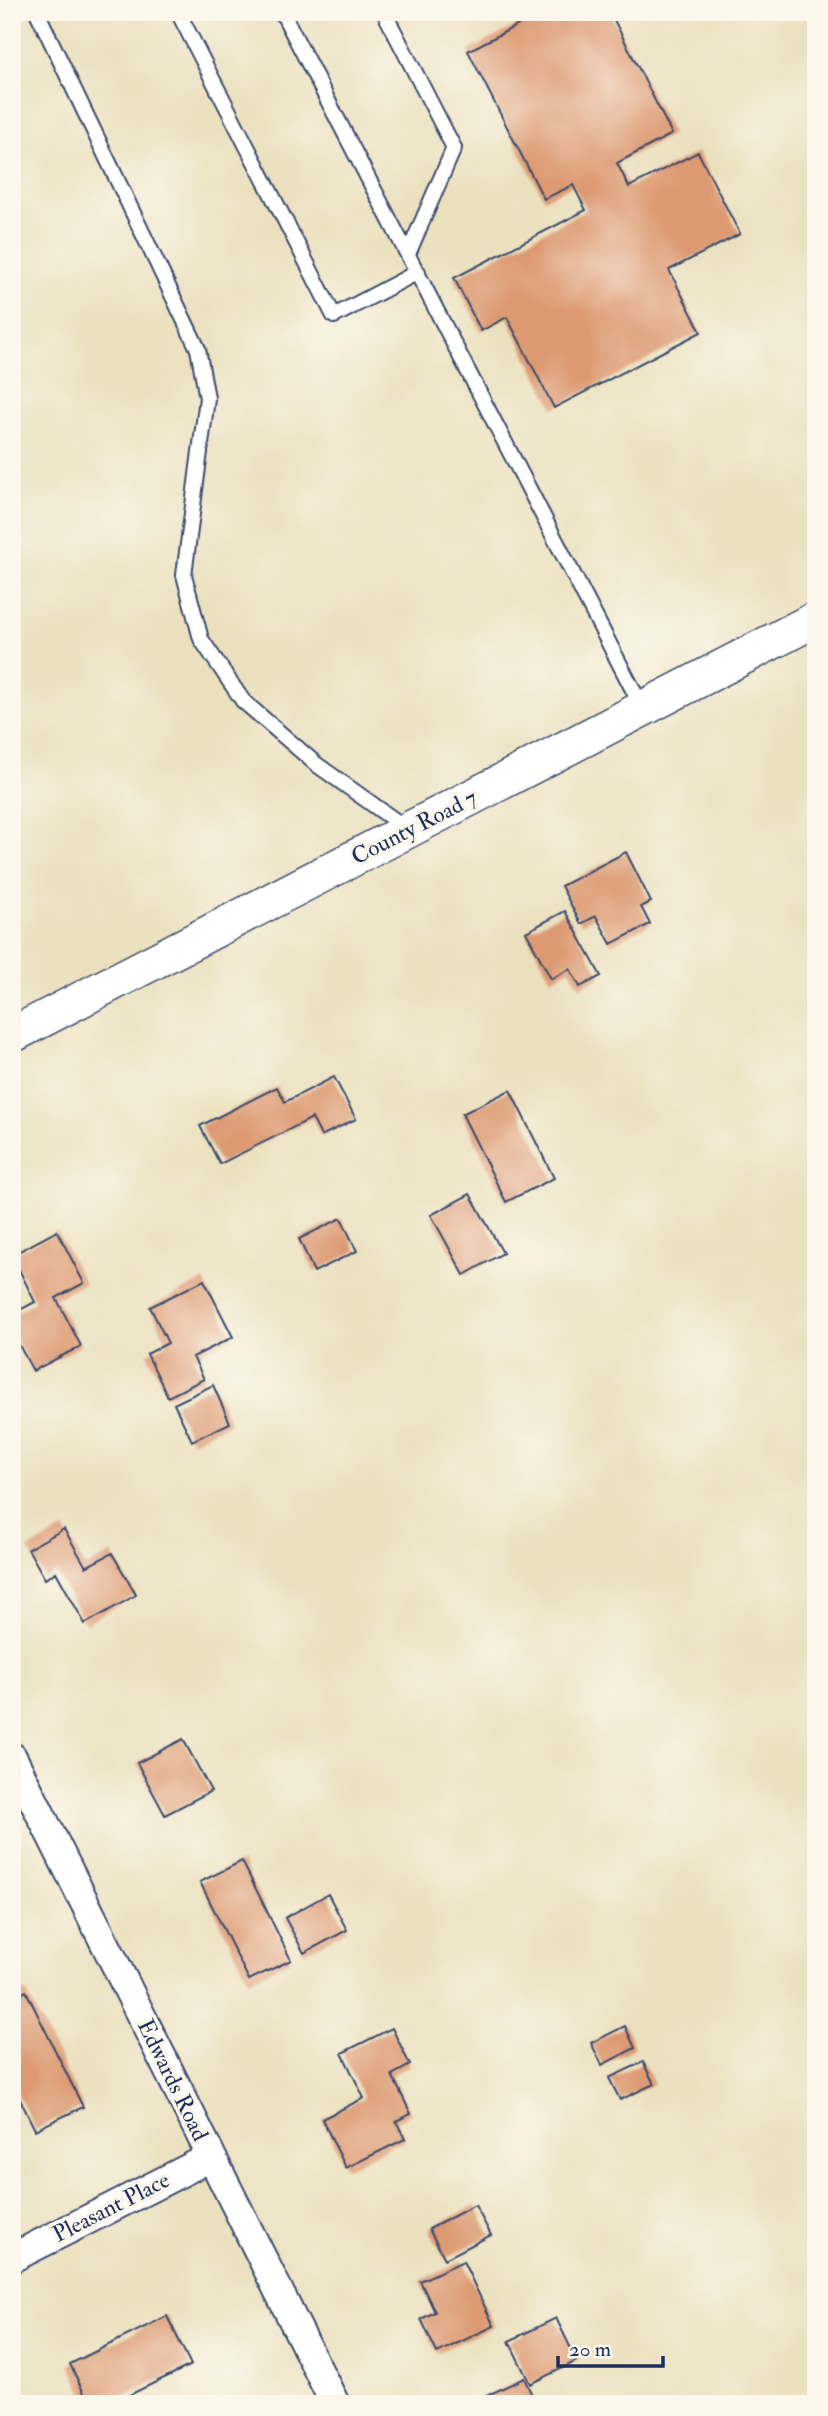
<svg xmlns="http://www.w3.org/2000/svg" width="828" height="2416" font-family="'IM FELL Double Pica',serif">
<style>
.building{fill:#dd9a72}
.lines{fill:none;stroke-linecap:round;stroke-linejoin:round}
.service-casing{stroke:#3a4a6d;stroke-width:18}
.minor-casing{stroke:#3a4a6d;stroke-width:32}
.tertiary-casing{stroke:#3a4a6d;stroke-width:38}
.service{stroke:#fff;stroke-width:14}
.minor{stroke:#fff;stroke-width:28}
.tertiary{stroke:#fff;stroke-width:35}
.labels{text-anchor:middle;dominant-baseline:central;stroke-width:7;stroke-linejoin:round;paint-order:stroke}
.street-label{font-size:23px;fill:#1b2f5e;stroke:#fbf7ec}
</style>
<rect width="100%" height="100%" fill="#fbf7ec"/>
<filter id="ink" filterUnits="userSpaceOnUse"><feTurbulence type="fractalNoise" baseFrequency=".0143" numOctaves="2"/><feDisplacementMap in="SourceGraphic" scale="14" xChannelSelector="R" yChannelSelector="G"/><feConvolveMatrix kernelMatrix="1 2 1 2 8 2 1 2 1" color-interpolation-filters="sRGB"/></filter>
<filter id="wash" filterUnits="userSpaceOnUse"><feTurbulence type="fractalNoise" baseFrequency=".00686" numOctaves="4" result="noise"/><feDisplacementMap in="SourceGraphic" scale="28" xChannelSelector="R" yChannelSelector="G"/><feGaussianBlur stdDeviation="1.57" result="paint"/><feColorMatrix in="noise" values="0 0 0 0 0 0 0 0 0 0 0 0 0 0 0 0 0 1.4 0 .05"/><feComposite in="paint" operator="in"/></filter>
<g filter="url(#wash)">
<rect width="100%" height="100%" fill="#ebe1bf"/>
<g id="blocks">
<!-- building -->
<path class="building" d="M 543,12 L 610,12 L 672,134 L 617,163 L 629,187 L 698,152 L 740,234 L 669,270 L 701,332 L 554,408 L 507,317 L 481,331 L 454,278 L 586,210 L 573,185 L 544,199 L 468,51 Z
M 626,852 L 651,902 L 641,907 L 650,924 L 611,944 L 596,916 L 581,924 L 561,886 Z
M 565,911 L 601,976 L 580,987 L 570,969 L 551,979 L 526,932 Z
M 334,1077 L 356,1119 L 321,1136 L 312,1118 L 220,1164 L 200,1126 L 277,1087 L 285,1102 Z
M 510,1090 L 554,1178 L 506,1202 L 462,1114 Z
M 470,1194 L 503,1253 L 464,1275 L 431,1215 Z
M 341,1218 L 357,1251 L 314,1272 L 299,1239 Z
M 57,1231 L 84,1283 L 56,1298 L 81,1346 L 33,1371 L 12,1332 L 12,1314 L 35,1302 L 12,1255 Z
M 204,1280 L 233,1337 L 193,1357 L 204,1379 L 168,1397 L 147,1354 L 168,1343 L 150,1307 Z
M 213,1385 L 230,1423 L 192,1441 L 174,1404 Z
M 64,1529 L 86,1567 L 112,1553 L 136,1595 L 85,1624 L 56,1572 L 45,1579 L 28,1549 Z
M 183,1739 L 211,1791 L 165,1815 L 137,1763 Z
M 242,1861 L 291,1960 L 249,1980 L 200,1882 Z
M 328,1894 L 347,1930 L 304,1953 L 285,1918 Z
M 26,1991 L 83,2107 L 35,2130 L 12,2083 L 12,1998 Z
M 625,2026 L 635,2048 L 602,2065 L 591,2043 Z
M 392,2028 L 410,2065 L 392,2075 L 411,2114 L 396,2121 L 405,2139 L 346,2168 L 322,2119 L 364,2098 L 342,2053 Z
M 643,2062 L 654,2084 L 620,2100 L 609,2078 Z
M 475,2205 L 491,2235 L 445,2259 L 429,2229 Z
M 463,2261 L 494,2326 L 437,2353 L 421,2319 L 435,2312 L 420,2281 Z
M 167,2316 L 191,2365 L 119,2400 L 121,2404 L 89,2404 L 70,2364 Z
M 556,2318 L 577,2361 L 530,2384 L 509,2341 Z
M 524,2378 L 536,2404 L 487,2404 L 484,2397 Z"/>
</g>
</g>
<g filter="url(#ink)">
<use href="#blocks" fill-opacity="0" stroke="#3a4a6d" stroke-width="2"/>
<g class="lines">
<!-- service casing -->
<g class="service-casing">
<path id="service" d="M 37,12 L 198,349 L 207,398 L 184,575 L 201,639 L 243,701 L 316,764 L 407,829
M 178,12 L 334,316 L 418,272
M 282,12 L 643,709
M 384,12 L 454,148 L 408,254"/>
</g>
<!-- minor casing -->
<g class="minor-casing">
<path id="minor" d="M 12,1757 L 335,2404
M 12,2258 L 211,2157"/>
</g>
<!-- tertiary casing -->
<g class="tertiary-casing">
<path id="tertiary" d="M 12,1035 L 816,619"/>
</g>
<!-- service -->
<use href="#service" class="service"/>
<!-- minor -->
<use href="#minor" class="minor"/>
<!-- tertiary -->
<use href="#tertiary" class="tertiary"/>
</g>
</g>
<g class="labels">
<!-- street labels -->
<g class="street-label">
<text transform="translate(414 827) rotate(-27)">County Road 7</text>
<text transform="translate(173 2080) rotate(64)">Edwards Road</text>
<text transform="translate(111 2207) rotate(-27)">Pleasant Place</text>
</g>
</g>
<!-- margin -->
<rect width="828" height="2416" fill="none" stroke="#fbf7ec" stroke-width="42"/>
<!-- scale -->
<path d="M558 2356v10h105v-10" fill="none" stroke="#1b2f5e" stroke-width="3.5"/>
<text x="569" y="2356" font-size="21" fill="#1b2f5e" stroke="#fbf7ec" stroke-width="5" paint-order="stroke">20 m</text>
</svg>
